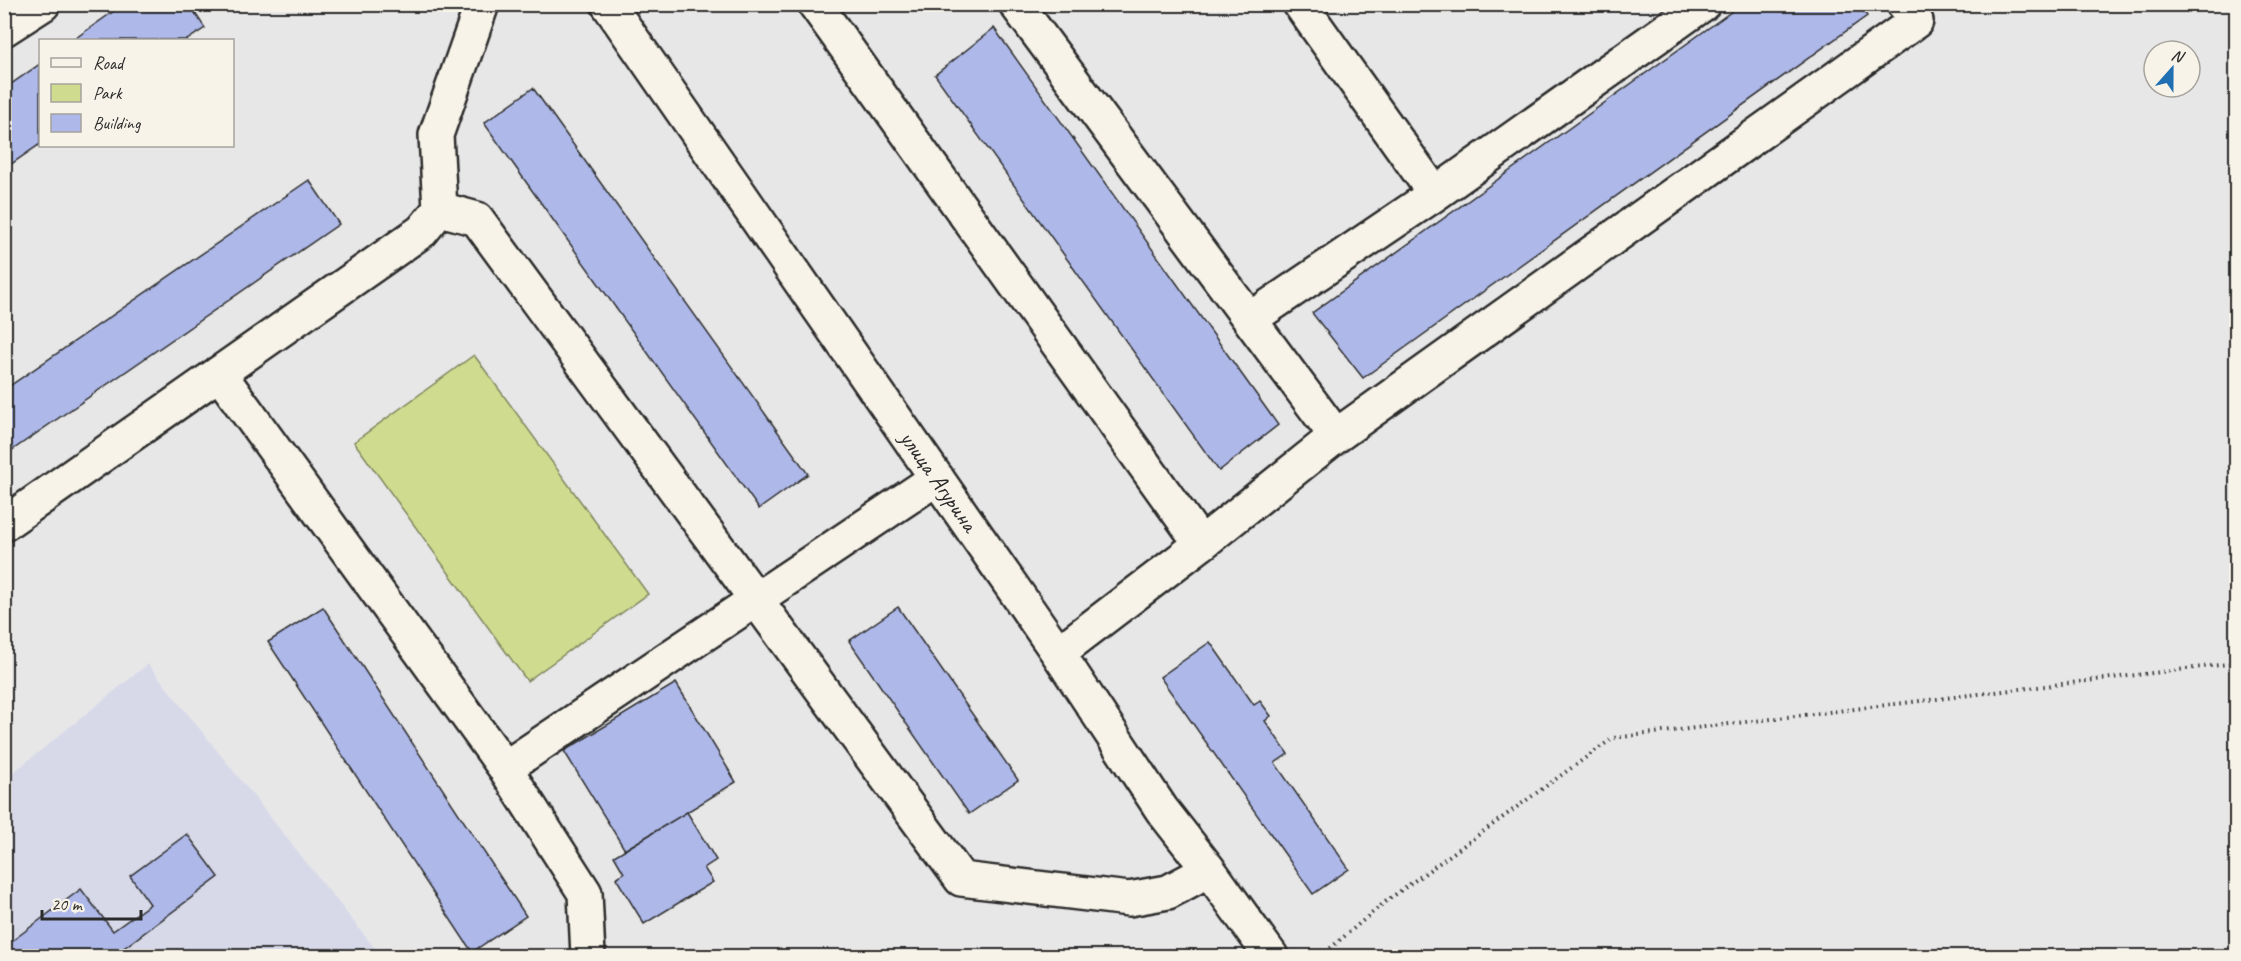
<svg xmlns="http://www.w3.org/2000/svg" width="2241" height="961" font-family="Caveat,sans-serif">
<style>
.built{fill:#d7d9e9}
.green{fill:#cfdc8f;stroke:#7d845d;stroke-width:1.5}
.building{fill:#aeb9ea;stroke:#2b2b2b;stroke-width:1.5}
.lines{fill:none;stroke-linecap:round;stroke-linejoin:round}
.minor-casing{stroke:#2b2b2b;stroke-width:38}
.path{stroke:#2b2b2b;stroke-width:4;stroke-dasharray:1.5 4.5;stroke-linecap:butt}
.minor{stroke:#f7f3e8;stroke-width:33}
.labels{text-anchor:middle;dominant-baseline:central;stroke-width:5;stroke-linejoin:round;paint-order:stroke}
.street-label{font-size:24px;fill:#2b2b2b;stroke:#f7f3e8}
</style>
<rect width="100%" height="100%" fill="#e8e7e8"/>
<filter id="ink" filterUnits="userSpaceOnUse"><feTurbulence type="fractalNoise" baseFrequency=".0167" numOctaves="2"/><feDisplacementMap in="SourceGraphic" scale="12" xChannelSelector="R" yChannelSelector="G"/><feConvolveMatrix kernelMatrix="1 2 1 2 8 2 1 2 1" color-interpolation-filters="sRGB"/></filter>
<g filter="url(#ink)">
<!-- built -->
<path class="built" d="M 148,664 L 381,956 L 5,956 L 5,779 Z"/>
<!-- green -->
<path class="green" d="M 474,355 L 648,594 L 527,681 L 354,442 Z"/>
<!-- building -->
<path class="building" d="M 124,4 L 189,4 L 205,28 L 187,40 L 73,40 Z
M 1742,4 L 1859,4 L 1867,16 L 1363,378 L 1312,313 Z
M 994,28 L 1278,425 L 1219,471 L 935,75 Z
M 40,64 L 40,144 L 4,169 L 4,89 Z
M 533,88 L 808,474 L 759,509 L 484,123 Z
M 309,180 L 339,224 L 8,453 L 4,448 L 4,390 Z
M 323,607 L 526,916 L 472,952 L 268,642 Z
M 898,607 L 1018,780 L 969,814 L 849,641 Z
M 1210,642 L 1254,705 L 1260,701 L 1271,716 L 1265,721 L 1288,754 L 1275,763 L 1349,869 L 1313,894 L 1160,677 Z
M 676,683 L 736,782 L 625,850 L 564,751 Z
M 687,812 L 716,860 L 704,868 L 713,882 L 644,924 L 616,878 L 624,873 L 614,856 Z
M 187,834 L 219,877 L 113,956 L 4,956 L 4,947 L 81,889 L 113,931 L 150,904 L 130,876 Z"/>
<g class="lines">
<!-- minor casing -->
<g class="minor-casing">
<path id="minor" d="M 482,4 L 436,135 L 440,209 L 477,219 L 961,879 L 1129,899 L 1168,892 L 1209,870
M 608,4 L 1058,653 L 1162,810 L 1209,870 L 1271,956
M 815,4 L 1201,544 L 1336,436 L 1916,21 L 1904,4
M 1016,4 L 1336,436
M 1300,4 L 1435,194 L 1703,4
M 4,29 L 43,4
M 1250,319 L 1435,194
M 219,373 L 505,768
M 4,524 L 422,231 L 440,209
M 1058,653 L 1201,544
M 588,956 L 585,893 L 505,768 L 937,478"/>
</g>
<!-- path -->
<path class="path" d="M 1321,956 L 1385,902 L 1613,738 L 2236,663"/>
<!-- minor -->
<use href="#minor" class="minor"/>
</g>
</g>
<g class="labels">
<!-- street labels -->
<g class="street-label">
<text transform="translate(939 481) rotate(55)">улица Агурина</text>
</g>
</g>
<!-- margin -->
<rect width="2241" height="961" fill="none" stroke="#f7f3e8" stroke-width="24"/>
<rect x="12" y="12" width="2217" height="937" fill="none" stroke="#2b2b2b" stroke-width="2" filter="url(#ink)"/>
<!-- legend -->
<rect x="39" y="39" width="195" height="108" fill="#f7f3e8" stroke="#a5a39c" stroke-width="1.5"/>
<rect x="51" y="58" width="30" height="9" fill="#f7f3e8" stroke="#a5a39c" stroke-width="1.5"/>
<text x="93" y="69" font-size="18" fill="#2b2b2b">Road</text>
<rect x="51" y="84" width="30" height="18" fill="#cfdc8f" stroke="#a5a39c" stroke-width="1.5"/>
<text x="93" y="99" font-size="18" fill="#2b2b2b">Park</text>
<rect x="51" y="114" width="30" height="18" fill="#aeb9ea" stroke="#a5a39c" stroke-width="1.5"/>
<text x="93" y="129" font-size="18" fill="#2b2b2b">Building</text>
<!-- north arrow -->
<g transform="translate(2172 69) rotate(21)"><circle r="28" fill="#f7f3e8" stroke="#a5a39c" stroke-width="1.5"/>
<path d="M0-4.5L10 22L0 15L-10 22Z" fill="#1f6fb2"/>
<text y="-9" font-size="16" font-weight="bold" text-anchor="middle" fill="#2b2b2b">N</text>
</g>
<!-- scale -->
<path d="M42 910v9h99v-9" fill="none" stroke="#2b2b2b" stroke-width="3"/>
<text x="51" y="910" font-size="18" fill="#2b2b2b" stroke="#f7f3e8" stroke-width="4.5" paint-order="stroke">20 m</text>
</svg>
